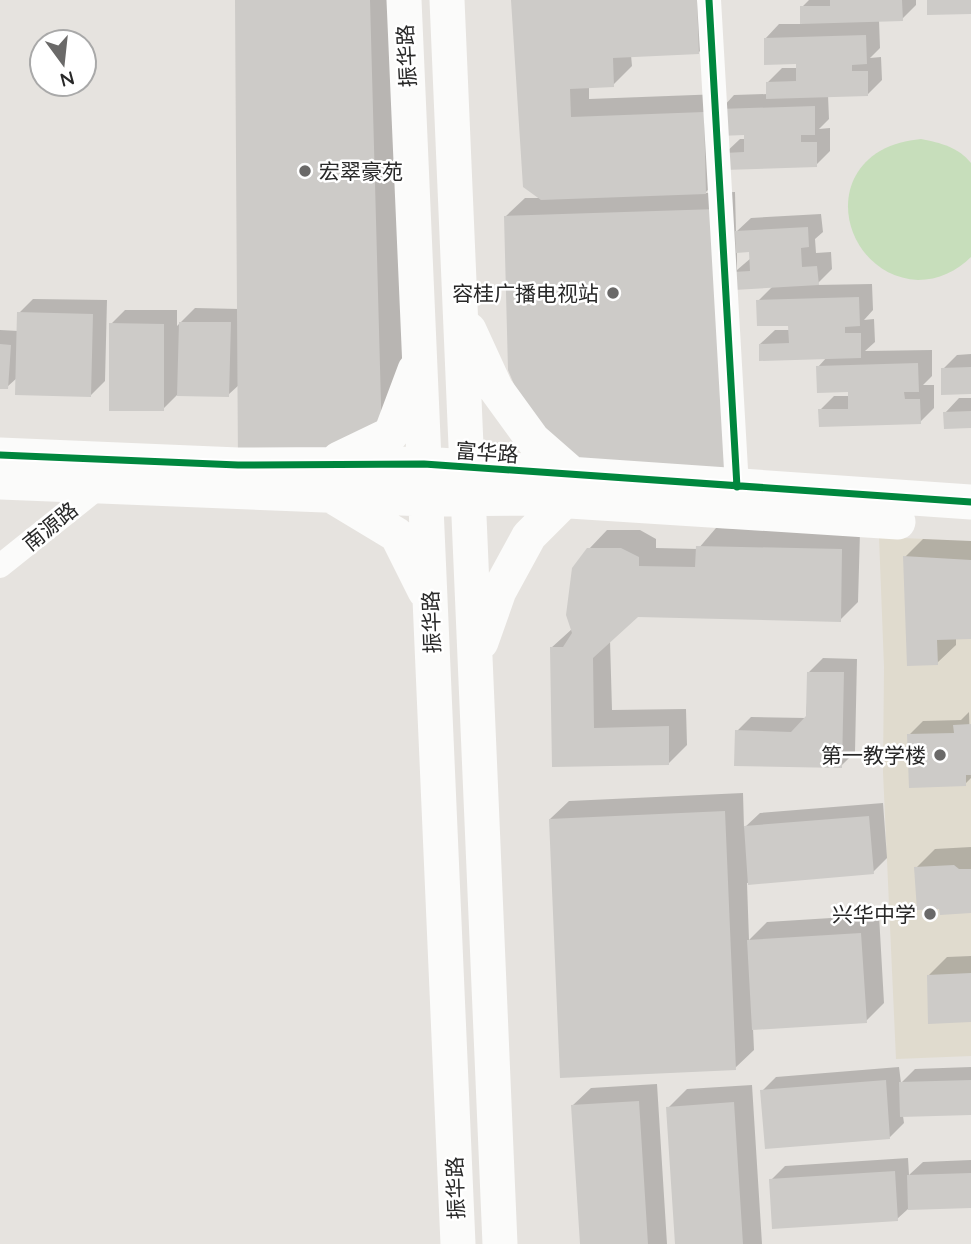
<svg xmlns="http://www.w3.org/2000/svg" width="971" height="1244" font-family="Quicksand,'Noto Sans SC',sans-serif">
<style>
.education{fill:#e0dbce}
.green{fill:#c7debb}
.shadow{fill:#0003;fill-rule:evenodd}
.building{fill:#cdcbc8}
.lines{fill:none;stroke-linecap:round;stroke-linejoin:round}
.street{stroke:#fbfbfa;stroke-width:24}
.secondary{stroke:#fbfbfa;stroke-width:35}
.cycleway-casing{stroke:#fff;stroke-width:11}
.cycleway{stroke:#00873e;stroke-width:7}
.poi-dot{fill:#6a6968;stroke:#fff;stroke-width:2.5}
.labels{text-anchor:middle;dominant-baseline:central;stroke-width:5;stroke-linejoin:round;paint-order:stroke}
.street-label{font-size:21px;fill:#282828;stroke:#fff}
.poi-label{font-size:21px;fill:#282828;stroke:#fff;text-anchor:end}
</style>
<rect width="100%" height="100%" fill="#e6e3df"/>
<!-- education -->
<path class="education" d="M 879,537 L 971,541 L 971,1056 L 896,1059 L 883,772 L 884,667 Z"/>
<!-- green -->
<path class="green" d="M 921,139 C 941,143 958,147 971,163 L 971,257 C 957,271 938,280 918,280 C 851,277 820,187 880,151 C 894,143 906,141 921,139 Z"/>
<!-- shadow -->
<path class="shadow" d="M 237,0 L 396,0 L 407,412 L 394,436 L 240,384 L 228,395 L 178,394 L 163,409 L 111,324 L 125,310 L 177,310 L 177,326 L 195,308 L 239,309 Z
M 513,0 L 716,0 L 717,34 L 699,52 L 631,55 L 632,66 L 613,85 L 589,86 L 589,99 L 721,94 L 722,108 L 734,95 L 768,94 L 768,82 L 782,68 L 798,68 L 797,62 L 765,39 L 779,24 L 802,24 L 802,7 L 809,0 L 916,0 L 916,5 L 902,19 L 879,20 L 880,48 L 870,58 L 881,57 L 882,80 L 868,94 L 828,95 L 829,119 L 819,129 L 830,128 L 830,151 L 816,165 L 724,168 L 724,173 L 705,193 L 735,192 L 736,232 L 751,218 L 821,214 L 823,232 L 815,239 L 816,253 L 831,252 L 832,269 L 816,285 L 872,284 L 873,310 L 864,320 L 874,319 L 875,342 L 865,351 L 932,350 L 932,376 L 923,385 L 934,385 L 934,408 L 920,422 L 820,410 L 834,396 L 850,396 L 850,390 L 818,367 L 827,357 L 760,344 L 775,330 L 790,330 L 790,324 L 758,301 L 773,286 L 506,216 L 525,198 L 541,198 ZM 746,133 L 746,139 L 740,139 L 723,155 L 723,134 ZM 750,250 L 751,258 L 737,270 L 737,251 Z
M 33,299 L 107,300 L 105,381 L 91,395 L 18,377 L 7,387 L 0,387 L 0,330 L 19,331 L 19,313 Z
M 971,354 L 971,393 L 943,369 L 957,355 Z
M 959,398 L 971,398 L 971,427 L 945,413 Z
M 716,528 L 860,532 L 858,602 L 840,620 L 637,616 L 610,640 L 612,710 L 686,709 L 687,745 L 669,763 L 554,765 L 551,648 L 572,629 L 589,549 L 607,530 L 640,530 L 656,539 L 656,548 L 698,549 Z
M 923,539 L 971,541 L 971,637 L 956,638 L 956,645 L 937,663 L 905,557 Z
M 823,658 L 857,659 L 855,752 L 841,766 L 737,731 L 751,717 L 806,718 L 809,672 Z
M 969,712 L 971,778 L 965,784 L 909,735 L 923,721 L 961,720 Z
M 743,793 L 744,828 L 760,813 L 883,803 L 887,858 L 873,872 L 747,883 L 749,940 L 767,922 L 879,915 L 884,1003 L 866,1021 L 753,1028 L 754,1050 L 735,1068 L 550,819 L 569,801 Z
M 971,847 L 971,912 L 941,907 L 916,868 L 935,849 Z
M 971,956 L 971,1020 L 928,976 L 947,957 Z
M 899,1067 L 901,1083 L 915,1069 L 971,1067 L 971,1113 L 903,1116 L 904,1123 L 890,1137 L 762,1091 L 776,1077 Z
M 657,1084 L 667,1244 L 581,1244 L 572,1106 L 591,1088 Z
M 752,1085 L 762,1244 L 677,1244 L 668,1108 L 687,1089 Z
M 908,1158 L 909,1175 L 923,1162 L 971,1160 L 971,1207 L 908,1209 L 897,1219 L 771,1180 L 785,1166 Z"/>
<!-- building -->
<path class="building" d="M 235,0 L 370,0 L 382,440 L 238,465 Z
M 511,0 L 697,0 L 699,54 L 613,58 L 614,87 L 570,89 L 571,117 L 704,112 L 706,194 L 541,200 L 523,187 Z
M 830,0 L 902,0 L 903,21 L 800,24 L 800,6 L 830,6 Z
M 927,0 L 971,0 L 971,14 L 927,15 Z
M 866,35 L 867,64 L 852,65 L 852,71 L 868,71 L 868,96 L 766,99 L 766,82 L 796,81 L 796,64 L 764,65 L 764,38 Z
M 815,106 L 815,135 L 801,135 L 801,142 L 817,142 L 817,167 L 724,170 L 724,153 L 744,152 L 744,135 L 719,136 L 718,109 Z
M 717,209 L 725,469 L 581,463 L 531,425 L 508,370 L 504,216 Z
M 808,227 L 809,247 L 801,248 L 802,267 L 817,266 L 819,285 L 734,290 L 733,272 L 750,271 L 749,252 L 736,253 L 735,231 Z
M 859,297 L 860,326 L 845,327 L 845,333 L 861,333 L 861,358 L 759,361 L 759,344 L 789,343 L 788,326 L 757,326 L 756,300 Z
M 17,312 L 93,314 L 91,397 L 15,395 Z
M 179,322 L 231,322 L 229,397 L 177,396 Z
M 109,323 L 164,324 L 164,411 L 109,411 Z
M 0,344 L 11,345 L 8,389 L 0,389 Z
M 918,363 L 919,392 L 904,392 L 905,399 L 920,399 L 921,424 L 819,427 L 818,409 L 848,409 L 848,392 L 817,393 L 816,366 Z
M 971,367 L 971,394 L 941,395 L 941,368 Z
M 971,411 L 971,428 L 944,429 L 943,412 Z
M 696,546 L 842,549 L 841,622 L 638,617 L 593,658 L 594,728 L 669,726 L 669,765 L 552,767 L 550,647 L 563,647 L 572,633 L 566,615 L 572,568 L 587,548 L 621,548 L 639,557 L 639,566 L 695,567 Z
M 903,556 L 971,560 L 971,639 L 937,640 L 938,665 L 907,666 Z
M 807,672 L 844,672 L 842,768 L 734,766 L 735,730 L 791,732 L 806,716 Z
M 971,724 L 971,775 L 966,775 L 966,786 L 909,788 L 907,734 L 954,733 L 953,725 Z
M 725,811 L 736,1070 L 560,1078 L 549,819 Z
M 869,816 L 874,874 L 748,885 L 744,826 Z
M 954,865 L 959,869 L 971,869 L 971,913 L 940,915 L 939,909 L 917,910 L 914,867 Z
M 861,933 L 867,1023 L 752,1030 L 747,940 Z
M 971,973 L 971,1022 L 928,1024 L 927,975 Z
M 886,1080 L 890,1139 L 765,1149 L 760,1090 Z
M 971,1080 L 971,1115 L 900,1117 L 899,1082 Z
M 639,1101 L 648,1244 L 580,1244 L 571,1105 Z
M 734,1102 L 743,1244 L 675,1244 L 666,1107 Z
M 895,1171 L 898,1221 L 772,1229 L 769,1179 Z
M 971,1173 L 971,1208 L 908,1210 L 907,1175 Z"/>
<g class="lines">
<!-- street -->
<path class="street" d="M 709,0 L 737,487
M 0,566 L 100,486"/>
<!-- secondary -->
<path class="secondary" d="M 404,0 L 458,1244
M 447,0 L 500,1244
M 469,330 L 496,389 L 533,440 L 573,475
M 0,455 L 238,465 L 424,464 L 971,502
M 339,459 L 391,434 L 415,370
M 0,482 L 426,499 L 523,498 L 898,522
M 334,497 L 397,535 L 425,591
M 481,642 L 499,591 L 529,536 L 564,501"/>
<!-- cycleway casing -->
<g class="cycleway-casing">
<path id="cycleway" d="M 709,0 L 737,487
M 0,455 L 238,465 L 424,464 L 971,502"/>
</g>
<!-- cycleway -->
<use href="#cycleway" class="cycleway"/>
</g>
<!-- markers -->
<g class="poi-dot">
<circle cx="305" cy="171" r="7"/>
<circle cx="613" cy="293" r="7"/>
<circle cx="940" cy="755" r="7"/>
<circle cx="930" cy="914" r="7"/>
</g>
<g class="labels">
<!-- street labels -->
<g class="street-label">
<text transform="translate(406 56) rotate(-93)">振华路</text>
<text transform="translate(487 452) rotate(4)">富华路</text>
<text transform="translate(50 526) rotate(-39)">南源路</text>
<text transform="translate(431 622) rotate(-92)">振华路</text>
<text transform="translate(455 1188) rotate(-92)">振华路</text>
</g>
<!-- poi labels -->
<g class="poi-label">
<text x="319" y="171" text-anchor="start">宏翠豪苑</text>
<text x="599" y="293">容桂广播电视站</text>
<text x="926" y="755">第一教学楼</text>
<text x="916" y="914">兴华中学</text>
</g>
</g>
<!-- north arrow -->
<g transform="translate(63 63) rotate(165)"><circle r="33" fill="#ffffff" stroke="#a9a9a9" stroke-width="2"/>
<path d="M0-5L12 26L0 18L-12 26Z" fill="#6a6968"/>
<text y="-10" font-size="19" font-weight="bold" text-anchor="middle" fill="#282828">N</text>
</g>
</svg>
